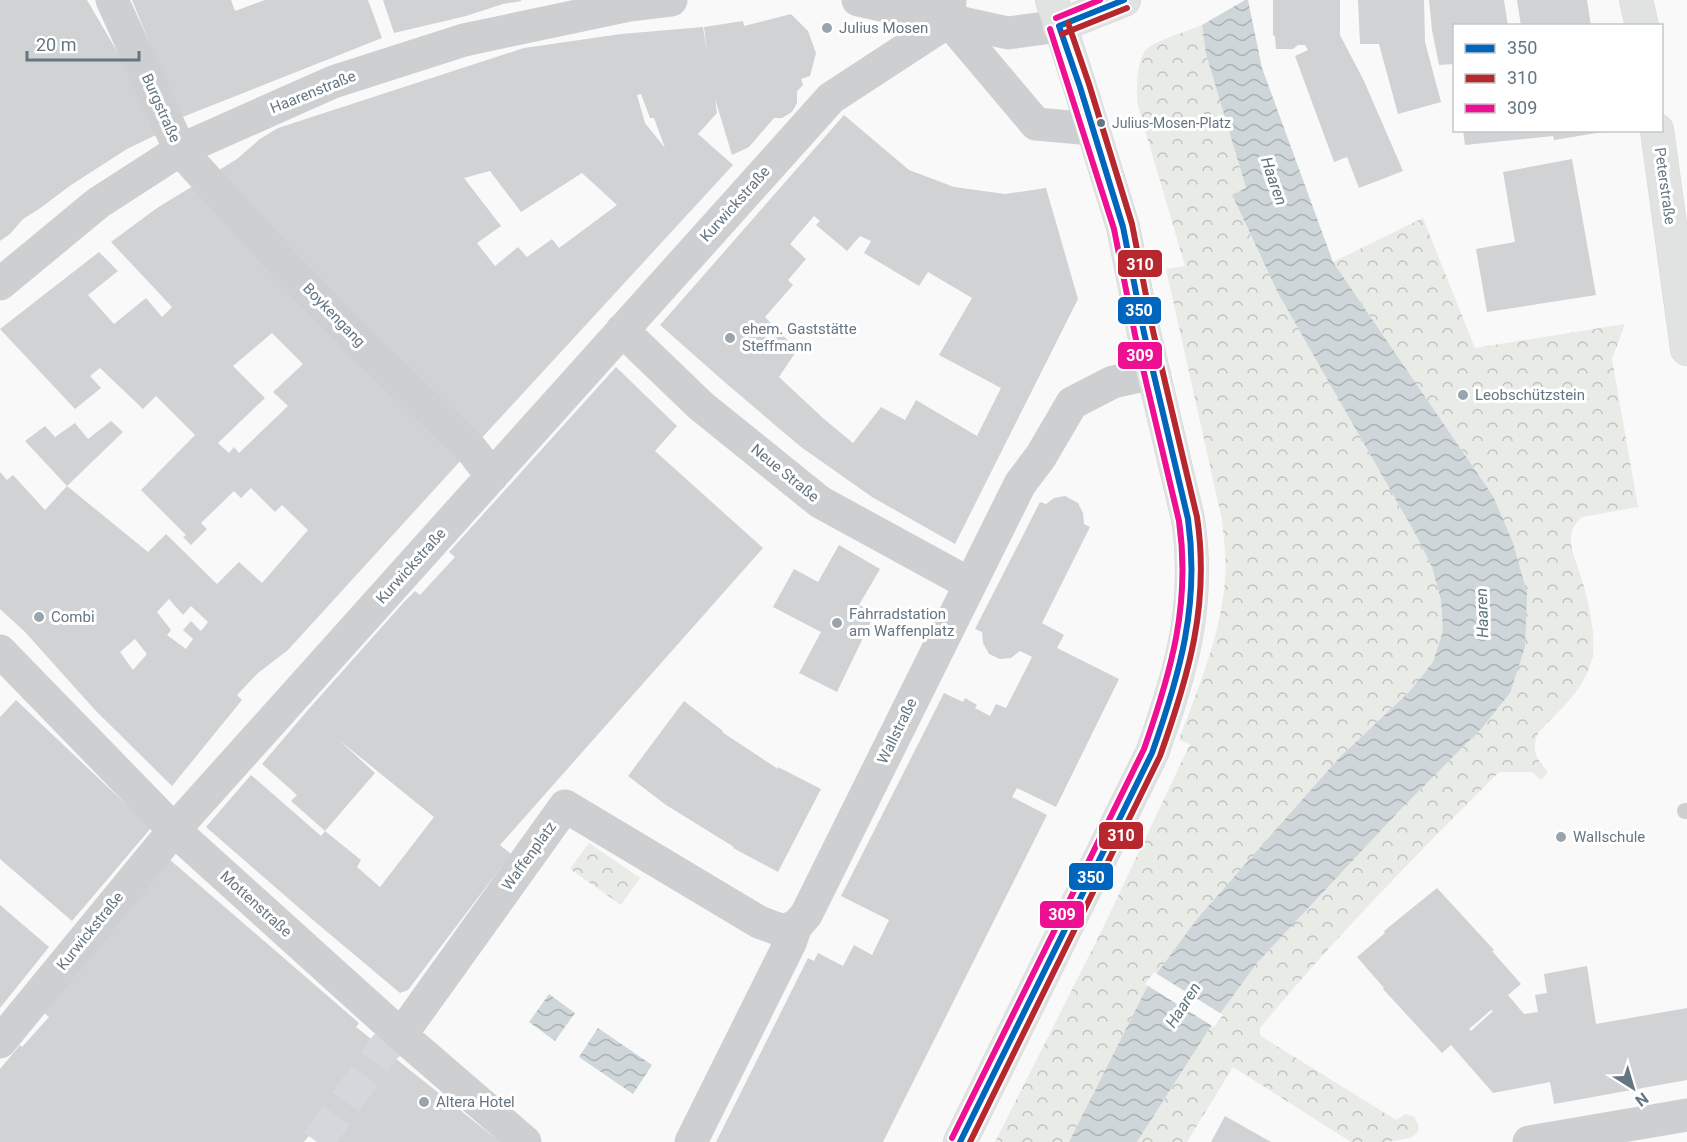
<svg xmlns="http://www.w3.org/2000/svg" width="1687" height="1142" font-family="Roboto,sans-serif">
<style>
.park{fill:url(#park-crowns)}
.water{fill:url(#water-waves)}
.pier{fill:#f9f9f9}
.building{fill:#d0d2d3;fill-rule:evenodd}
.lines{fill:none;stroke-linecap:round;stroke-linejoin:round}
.street-tunnel{stroke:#d4d8dc;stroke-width:33;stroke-dasharray:33 16;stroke-linecap:butt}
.secondary-casing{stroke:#d5d6d7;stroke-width:34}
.lane{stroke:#cecfd0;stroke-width:16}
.street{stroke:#cecfd0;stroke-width:33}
.secondary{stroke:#e1e2e2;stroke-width:33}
.bus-1-casing{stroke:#fff;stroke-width:10}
.bus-2-casing{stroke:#fff;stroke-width:10}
.bus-3-casing{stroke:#fff;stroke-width:10}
.bus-1{stroke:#0065bd;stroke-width:6}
.bus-2{stroke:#b7282e;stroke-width:6}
.bus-3{stroke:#ee0f93;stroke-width:6}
.poi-dot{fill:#99a4ac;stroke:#fff;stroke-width:2}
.bus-dot{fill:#657683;stroke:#fff;stroke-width:2}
.labels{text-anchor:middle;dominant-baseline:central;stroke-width:6;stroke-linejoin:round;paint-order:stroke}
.bus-label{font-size:14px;fill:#657683;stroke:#fff;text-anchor:start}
.poi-label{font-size:15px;fill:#657683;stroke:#fff;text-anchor:start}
.street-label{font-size:15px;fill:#657683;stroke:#fff}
.water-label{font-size:16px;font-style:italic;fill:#60757c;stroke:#fff}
.line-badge{stroke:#fff;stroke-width:2}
.badge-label{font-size:16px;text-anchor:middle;font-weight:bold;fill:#fff}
</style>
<defs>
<pattern id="park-crowns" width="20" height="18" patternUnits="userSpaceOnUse" patternTransform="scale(1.5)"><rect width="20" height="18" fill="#e8ebe6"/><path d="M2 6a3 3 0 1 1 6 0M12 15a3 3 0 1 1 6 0" fill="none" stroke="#c0c3c0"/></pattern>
<pattern id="water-waves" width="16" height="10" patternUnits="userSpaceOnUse" patternTransform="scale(1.5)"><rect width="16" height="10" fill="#ced6d9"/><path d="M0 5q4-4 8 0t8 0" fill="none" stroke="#abb2b5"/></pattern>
</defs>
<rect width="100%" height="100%" fill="#f9f9f9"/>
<!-- park -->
<path class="park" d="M 1202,25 L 1206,54 L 1246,189 L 1232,196 L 1278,293 L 1416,535 L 1432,567 L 1441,600 L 1443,631 L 1433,662 L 1410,691 L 1339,758 L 1147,987 L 1069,1142 L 995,1142 L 1101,932 L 1190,744 L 1179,740 C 1198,688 1221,635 1225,580 C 1227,560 1224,540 1222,520 L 1166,269 L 1185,266 L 1138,106 C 1136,92 1136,56 1149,47 C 1161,39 1188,31 1202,25 Z
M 1423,218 L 1475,348 L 1625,324 L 1612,359 L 1638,507 L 1582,517 C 1575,523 1572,528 1571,537 C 1570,550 1577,564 1581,577 C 1588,598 1597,638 1592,659 C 1584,691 1559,710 1538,733 C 1531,751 1536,758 1548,772 L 1541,780 L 1532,772 L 1499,772 C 1416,855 1334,938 1260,1028 L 1260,1035 L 1264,1038 L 1396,1120 L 1406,1114 L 1414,1117 L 1419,1126 L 1417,1133 L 1410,1138 L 1388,1142 L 1351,1142 L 1233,1067 L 1187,1142 L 1137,1142 L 1209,1029 L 1257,963 L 1399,811 L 1482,728 L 1510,693 L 1493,496 L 1333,262 Z
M 589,843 L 640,878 L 621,905 L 570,869 Z"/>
<!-- water -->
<path class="water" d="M 1245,0 L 1248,0 L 1262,68 L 1333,262 L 1493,496 L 1513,543 L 1527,593 L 1525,647 L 1510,693 L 1482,728 L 1399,811 L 1257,963 L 1209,1029 L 1137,1142 L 1069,1142 L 1147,987 L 1197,919 L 1339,758 L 1410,691 L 1433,662 L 1443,631 L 1441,600 L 1432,567 L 1416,535 L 1278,293 L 1232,195 L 1246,188 L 1206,54 L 1202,25 Z
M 549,994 L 575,1013 L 555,1041 L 529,1022 Z
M 598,1028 L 652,1065 L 633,1094 L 579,1057 Z"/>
<!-- pier -->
<path class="pier" d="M 1154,972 L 1223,1015 L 1214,1027 L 1145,984 Z"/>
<!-- building -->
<path class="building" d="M 0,0 L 87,0 L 121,58 L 156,135 L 127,149 L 71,185 L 39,209 L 23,219 L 10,234 L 0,241 Z
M 132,0 L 231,0 L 235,11 L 265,0 L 368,0 L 382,38 L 180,118 Z
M 383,0 L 521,0 L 521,1 L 503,4 L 466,16 L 394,33 Z
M 1273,0 L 1340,0 L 1340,35 L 1364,81 L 1403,171 L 1359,188 L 1347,157 L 1334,162 L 1295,56 L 1308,50 L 1305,45 L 1298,45 L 1293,49 L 1276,49 L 1275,36 L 1273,35 Z
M 1358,0 L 1424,0 L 1425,42 L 1441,102 L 1398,114 L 1379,44 L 1360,44 Z
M 1429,0 L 1504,0 L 1508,26 L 1454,26 L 1454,64 L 1439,65 L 1432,30 Z
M 1517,0 L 1587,0 L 1591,26 L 1521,26 Z
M 791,14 L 808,31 L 816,53 L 810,76 L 801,79 L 803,85 L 797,91 L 797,103 L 792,112 L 782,118 L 774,118 L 749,147 L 732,155 L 715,99 L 717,113 L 698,134 L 733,165 L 478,442 L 395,359 L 370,330 L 352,344 L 463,458 L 288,650 L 258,673 L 237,695 L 242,700 L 172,786 L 95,710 L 25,632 L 0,609 L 0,472 L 7,480 L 13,475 L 45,510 L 67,486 L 148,552 L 166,534 L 217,584 L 239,562 L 262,583 L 308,530 L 282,505 L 275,512 L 251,488 L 241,498 L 234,491 L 201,523 L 207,529 L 191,545 L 183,537 L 186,535 L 141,490 L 195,435 L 156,396 L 143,409 L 100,368 L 90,376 L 101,388 L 75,409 L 0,329 L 99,252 L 118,271 L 88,295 L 114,324 L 146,298 L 162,317 L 172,307 L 111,242 L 157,208 L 237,159 L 260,139 L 278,128 L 524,48 L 621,34 L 703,27 L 707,53 L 704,27 L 743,21 L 744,26 ZM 641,94 L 650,118 L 654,118 L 665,148 L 645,123 L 637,95 ZM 490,171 L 521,212 L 582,173 L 617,205 L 559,248 L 552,239 L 527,257 L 518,247 L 495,266 L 477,243 L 501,226 L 464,178 ZM 272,333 L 303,364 L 273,392 L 288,406 L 239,453 L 234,447 L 229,453 L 218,443 L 265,398 L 233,366 ZM 169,599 L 183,615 L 191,606 L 208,622 L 201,631 L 191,621 L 183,630 L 193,639 L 186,649 L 167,635 L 171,630 L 157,612 ZM 135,639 L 147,654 L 133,670 L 120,652 Z
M 844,115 L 909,170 L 954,187 L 1005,194 L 1046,188 L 1078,299 L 955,544 L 872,497 L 801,447 L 728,385 L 660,325 ZM 814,216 L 820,221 L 816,225 L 847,251 L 860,236 L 871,241 L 864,253 L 919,286 L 928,272 L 972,298 L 939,355 L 1001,388 L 977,436 L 916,400 L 905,420 L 881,407 L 853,443 L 824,419 L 779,377 L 797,350 L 765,317 L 793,285 L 788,280 L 806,259 L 790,244 Z
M 1463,130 L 1603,130 L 1603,132 L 1554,140 L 1553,136 L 1465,145 Z
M 1572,159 L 1596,295 L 1487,312 L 1476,249 L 1515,242 L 1503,172 Z
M 616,367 L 677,426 L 655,451 L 763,548 L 500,845 L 511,854 L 408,990 L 400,993 L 313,920 L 206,827 L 251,775 L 321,836 L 325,831 L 361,860 L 357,867 L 380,887 L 434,817 L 339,740 L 375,773 L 325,831 L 291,801 L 297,795 L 262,764 L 307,711 L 404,602 L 415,591 L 420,595 L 455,557 L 449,552 Z
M 111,421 L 123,432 L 67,486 L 25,441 L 45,426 L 55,437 L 75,423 L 88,439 Z
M 1065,496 L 1078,503 L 1083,513 L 1084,524 L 1090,527 L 1042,623 L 1064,635 L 1057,648 L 1119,679 L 1056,807 L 1017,788 L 1012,797 L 1047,815 L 883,1142 L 716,1142 L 808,958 L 814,961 L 818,953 L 843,966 L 854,945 L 872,955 L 889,920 L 841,896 L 944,693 L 963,702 L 965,698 L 977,705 L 975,708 L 990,716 L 996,704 L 1006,708 L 1032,657 L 1020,651 L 1011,658 L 1000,659 L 989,654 L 983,643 L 982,632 L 975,629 L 1040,502 L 1046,504 L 1054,498 Z
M 839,545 L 880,569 L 859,605 L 875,613 L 837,692 L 799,673 L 821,632 L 773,607 L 794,569 L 818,582 Z
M 16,700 L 151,828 L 72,921 L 0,859 L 0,717 Z
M 684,701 L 723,731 L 722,732 L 778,769 L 778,767 L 821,789 L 778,872 L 733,848 L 734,847 L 666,805 L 628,776 Z
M 169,859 L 359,1023 L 356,1027 L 500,1142 L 325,1142 L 312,1132 L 304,1142 L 0,1142 L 0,1069 L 20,1045 L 22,1047 L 49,1017 L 41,1010 Z
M 1437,888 L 1494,950 L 1492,951 L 1521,984 L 1508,995 L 1524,1014 L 1538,1012 L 1535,995 L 1547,993 L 1544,974 L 1587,966 L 1596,1024 L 1687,1008 L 1687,1080 L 1554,1104 L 1550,1082 L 1493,1093 L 1451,1045 L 1442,1053 L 1383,989 L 1384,988 L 1357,957 L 1385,933 L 1384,931 ZM 1491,1010 L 1493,1011 L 1471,1031 L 1469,1029 Z
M 0,905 L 49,947 L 0,1008 Z
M 1225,1116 L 1271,1142 L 1211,1142 Z"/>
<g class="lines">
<!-- street-tunnel -->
<path class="street-tunnel" d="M 317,1142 L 386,1046 L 401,1035"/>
<!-- secondary casing -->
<g class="secondary-casing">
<path id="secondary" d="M 1636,0 L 1642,26
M 1059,26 L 1124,0
M 1657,130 L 1687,349
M 960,1142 L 1152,753 C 1181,673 1201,605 1188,519 L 1144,333 L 1123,227 L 1080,87 L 1052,0"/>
</g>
<!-- lane -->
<path class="lane" d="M 1685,811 L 1687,811"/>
<!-- street -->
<path class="street" d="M 112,0 L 180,150 L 284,264 L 357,340 L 471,449 L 492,476
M 858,0 L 1008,33 L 1059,26
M 950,0 L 949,21 L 1036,124 L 1092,129
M 0,284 L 98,203 L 180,150 L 333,82 L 464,40 L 629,5 L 671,0
M 622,330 L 701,406 L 820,502 L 970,584
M 0,651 L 174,830 L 401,1035 L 525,1142
M 401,1035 L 565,806 L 759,922 L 783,931 L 796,926
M 0,1042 L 174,830 L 831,98 L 949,21
M 691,1142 L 790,943 L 796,926 L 806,915 L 1020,484 L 1041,456 L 1072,403 L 1113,382 L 1154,373
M 1529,1142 L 1687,1115"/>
<!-- secondary -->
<use href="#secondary" class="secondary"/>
<!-- bus-1 casing -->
<g class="bus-1-casing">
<path id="bus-1" d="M 1059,26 L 1124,0
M 960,1142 L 1152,753 C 1180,674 1200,604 1188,519 L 1144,333 L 1123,227 L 1080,87 L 1059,26"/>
</g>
<!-- bus-2 casing -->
<g class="bus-2-casing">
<path id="bus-2" d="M 1062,34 L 1127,8
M 970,1142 L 1160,756 C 1189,675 1210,603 1197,517 L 1153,331 L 1132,224 L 1089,84 L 1068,23"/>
</g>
<!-- bus-3 casing -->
<g class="bus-3-casing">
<path id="bus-3" d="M 1056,18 L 1100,0
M 952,1138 L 1144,749 C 1171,672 1191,604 1179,521 L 1135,335 L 1114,229 L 1050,29"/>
</g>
<!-- bus-1 -->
<use href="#bus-1" class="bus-1"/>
<!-- bus-2 -->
<use href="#bus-2" class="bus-2"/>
<!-- bus-3 -->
<use href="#bus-3" class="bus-3"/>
</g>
<!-- markers -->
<g class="poi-dot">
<circle cx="827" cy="28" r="6"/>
<circle cx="730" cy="338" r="6"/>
<circle cx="1463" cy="395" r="6"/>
<circle cx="39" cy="617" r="6"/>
<circle cx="837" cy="623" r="6"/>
<circle cx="1561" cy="837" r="6"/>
<circle cx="424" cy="1102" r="6"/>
</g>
<circle class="bus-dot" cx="1101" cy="123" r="5"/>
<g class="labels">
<!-- bus labels -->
<g class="bus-label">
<text x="1112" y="123">Julius-Mosen-Platz</text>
</g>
<!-- poi labels -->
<g class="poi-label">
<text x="839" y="28">Julius Mosen</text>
<text x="742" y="329">ehem. Gaststätte<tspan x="742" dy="17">Steffmann</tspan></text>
<text x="1475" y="395">Leobschützstein</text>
<text x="849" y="614">Fahrradstation<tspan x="849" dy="17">am Waffenplatz</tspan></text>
<text x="51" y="617">Combi</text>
<text x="1573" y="837">Wallschule</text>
<text x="436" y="1102">Altera Hotel</text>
</g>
<!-- street labels -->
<g class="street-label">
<text transform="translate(313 92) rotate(-22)">Haarenstraße</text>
<text transform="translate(161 108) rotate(66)">Burgstraße</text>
<text transform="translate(1665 186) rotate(82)">Peterstraße</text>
<text transform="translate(735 204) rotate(-48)">Kurwickstraße</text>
<text transform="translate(334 315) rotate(46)">Boykengang</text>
<text transform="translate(785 473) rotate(39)">Neue Straße</text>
<text transform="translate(411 566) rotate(-48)">Kurwickstraße</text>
<text transform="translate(897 731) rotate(-64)">Wallstraße</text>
<text transform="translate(529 856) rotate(-54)">Waffenplatz</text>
<text transform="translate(256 904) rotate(42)">Mottenstraße</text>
<text transform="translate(90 931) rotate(-51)">Kurwickstraße</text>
</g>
<!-- water labels -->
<g class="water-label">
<text transform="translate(1274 181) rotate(71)">Haaren</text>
<text transform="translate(1482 613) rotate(-92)">Haaren</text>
<text transform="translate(1183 1005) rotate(-57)">Haaren</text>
</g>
</g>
<g class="line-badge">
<rect x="1117" y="249" width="46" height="29" rx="6" fill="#b7282e"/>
<rect x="1117" y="296" width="45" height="29" rx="6" fill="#0065bd"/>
<rect x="1117" y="341" width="46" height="29" rx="6" fill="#ee0f93"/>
<rect x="1098" y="821" width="46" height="29" rx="6" fill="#b7282e"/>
<rect x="1068" y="862" width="46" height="29" rx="6" fill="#0065bd"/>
<rect x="1039" y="900" width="46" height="29" rx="6" fill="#ee0f93"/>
</g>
<g class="badge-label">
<text x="1140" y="270">310</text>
<text x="1139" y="316">350</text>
<text x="1140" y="361">309</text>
<text x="1121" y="841">310</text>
<text x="1091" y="883">350</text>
<text x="1062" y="920">309</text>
</g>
<!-- legend -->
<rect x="1453" y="24" width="210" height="108" fill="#ffffff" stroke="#c1c8cd" stroke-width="1.5"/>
<rect x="1465" y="44" width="30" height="9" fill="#0065bd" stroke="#c1c8cd" stroke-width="1.5"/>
<text x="1507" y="54" font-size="18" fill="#657683">350</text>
<rect x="1465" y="74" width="30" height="9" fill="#b7282e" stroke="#c1c8cd" stroke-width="1.5"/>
<text x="1507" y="84" font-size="18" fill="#657683">310</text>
<rect x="1465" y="104" width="30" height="9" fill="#ee0f93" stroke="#c1c8cd" stroke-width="1.5"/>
<text x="1507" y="114" font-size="18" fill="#657683">309</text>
<!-- north arrow -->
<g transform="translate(1633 1088) rotate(143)" stroke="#ffffff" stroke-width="4.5" paint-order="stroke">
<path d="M0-4.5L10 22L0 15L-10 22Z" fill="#657683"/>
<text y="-9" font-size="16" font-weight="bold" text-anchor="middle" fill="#657683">N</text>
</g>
<!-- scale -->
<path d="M27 51v9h112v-9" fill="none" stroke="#657683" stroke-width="3"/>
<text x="36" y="51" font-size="18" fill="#657683" stroke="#ffffff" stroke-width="4.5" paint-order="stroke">20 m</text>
</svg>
